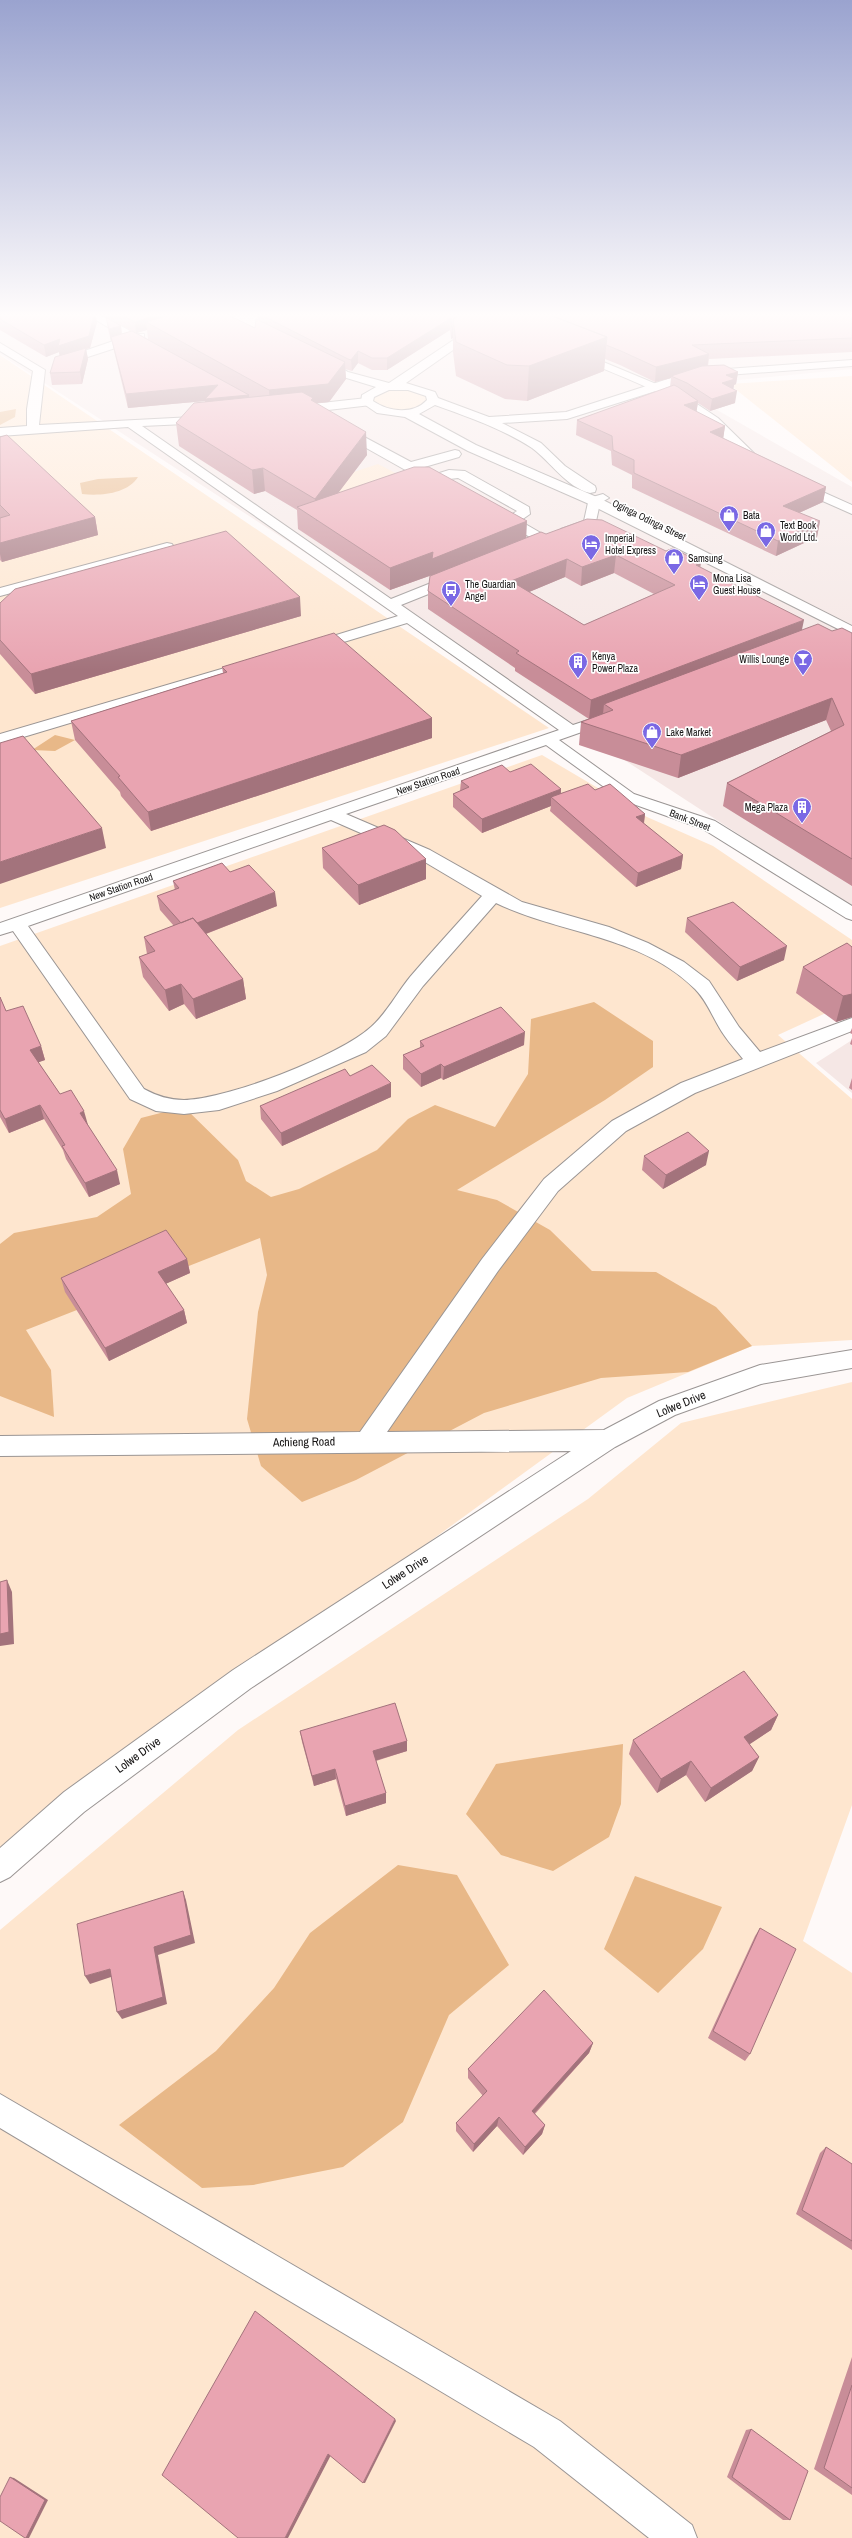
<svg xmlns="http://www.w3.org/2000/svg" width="852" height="2538" viewBox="0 0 852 2538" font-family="'Archivo Narrow',sans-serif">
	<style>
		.built { fill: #f5e7e5 }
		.green { fill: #fee6cf }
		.forest { fill: #e8b888 }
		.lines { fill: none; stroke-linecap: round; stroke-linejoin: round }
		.minor-casing { stroke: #9a9594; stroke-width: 2 }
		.major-casing { stroke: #9a9594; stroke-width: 2 }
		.minor { fill: #fff; fill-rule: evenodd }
		.major { fill: #fff; fill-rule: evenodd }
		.wall { fill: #c88d98; fill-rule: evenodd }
		.shaded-wall { fill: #a3737c }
		.building { fill: #e9a4b1; stroke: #a3737c; fill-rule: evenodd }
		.labels { text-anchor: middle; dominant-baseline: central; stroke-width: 3.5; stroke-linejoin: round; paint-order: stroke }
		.far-poi-label { font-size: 10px; fill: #151313; stroke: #fff; text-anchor: start }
		.far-street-label { font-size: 10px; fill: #151313; stroke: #fff }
		.street-label { font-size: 12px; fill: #151313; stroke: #fff }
	</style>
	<rect width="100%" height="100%" fill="#fef9f8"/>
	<path class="built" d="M0,315H852V369L675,386L852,487V908L0,354Z
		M852,1040V1093L816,1063Z"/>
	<path class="green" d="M0,355L549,728L0,908Z
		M852,376V482L729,384Z
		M401,387L426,395C430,412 396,413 385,410C380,408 374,402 370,399L383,390Z
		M378,464L413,482L325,514L290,493Z
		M542,755L647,817L713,846L852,940V1001L778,1035L852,1099V1340L752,1346L627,1398L0,1854V946Z
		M852,1382V1805L803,1941L852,1973V2538H0V1930L238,1730L588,1499L681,1423Z"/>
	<path class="forest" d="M16,409L15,417L0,425V412Z
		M138,477C127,494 101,496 82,494L80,483L98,479Z
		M55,735L75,740L55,751L32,750Z
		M594,1002L653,1041V1067L605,1100L457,1190L497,1200L550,1230L592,1271L656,1272L716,1307L752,1346L688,1372L601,1378L484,1413L356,1480L302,1502L261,1466L247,1419L258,1312L267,1275L260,1238L26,1330L51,1370L54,1417L0,1396V1244L14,1233L97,1217L131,1194L123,1149L141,1118L184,1107L238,1160L246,1181L271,1197L299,1189L377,1150L408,1119L435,1105L495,1127L528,1074L531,1019Z
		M623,1744L621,1804L609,1837L553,1871L501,1855L466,1814L496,1764Z
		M398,1865L457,1875L509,1965L449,2015L403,2122L343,2167L253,2185L202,2188L119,2125L216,2051L274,1988L310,1933Z
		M635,1876L722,1907L703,1949L658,1993L604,1949Z"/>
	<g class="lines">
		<defs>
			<path id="minor" d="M87,315H100L136,334H144V338L158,347L152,350L134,342L63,365H55V361L125,337Z
				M0,343L45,370L39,425L212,416L214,419L208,423L142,426L391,599L451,575H461L463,578L461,581L401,605L573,725L603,715H613L616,718L613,721L559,740L634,794L715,821L852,906V920L846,918L703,829L622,800L546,745L346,814L430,850L522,902L609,927L648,943L684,962L709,981L739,1027L760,1052L852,1018V1031L695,1093L626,1131L558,1191L498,1271L387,1432L604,1430L659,1401L760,1365L852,1350V1368L761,1384L675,1415L615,1447L251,1688L84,1812L10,1877L0,1882V1848L64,1792L233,1670L571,1451L0,1456V1436L360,1432L482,1259L544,1179L612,1121L681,1083L743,1059C737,1051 730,1044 724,1035C714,1021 708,1002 695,989C641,935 560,934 496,903L423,986L386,1036L366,1052L277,1091L219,1110L184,1114L156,1111L130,1099L13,931L0,935V923L559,730L407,623L317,650H307L305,647L307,644L398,616L128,427L0,436V428L27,426V409L33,371L0,351ZM331,820L418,858L482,896C458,923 433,950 410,977C397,993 386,1014 371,1027C339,1056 228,1099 184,1100C169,1100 157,1096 144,1089L28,926Z
				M577,351L685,396L718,418L765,464L763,467C746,471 721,432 708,422C667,392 619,376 573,356L571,354Z
				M367,398L373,402L371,405L294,414L288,410L294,406Z
				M340,424L411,462L455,450L459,451L461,454L459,457L421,468L433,475L449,470L465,471L529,507L530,514L520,521L553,540L551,543H541L495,518L493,515L495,512L500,511L511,515L517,511L458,478L442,480V485H432L336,431L334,428Z
				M796,480L852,505V514L791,487L790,484Z
				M603,494L609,498L600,503L595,526L571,535H561L559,532L561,529L584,521L589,498Z
				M167,543L172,544L174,547L172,550L0,596V588Z
				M252,660L257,661L259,664L257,667L0,744V734Z
				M0,2094L560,2421L692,2525L697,2538H649L534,2447L0,2128Z"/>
			<path id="major" d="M203,315H236L219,321L204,317Z
				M491,315H503L406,383L435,392L438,398L489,417L566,412L671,378L700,371L852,360V366L700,377L567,419L502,423L541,443L565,466L595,486L596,489L595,492L590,493C566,487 551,462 532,448C503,429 468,417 435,405L419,414L476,445L599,498L852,626V636L589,504L468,451L405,417L377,413L361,402L362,395L376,387L340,376L313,361L319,358L323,359L348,372L389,383ZM389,390H408L426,396L427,400C413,415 389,412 373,401L374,397Z"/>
		</defs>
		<use href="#minor" class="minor-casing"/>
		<use href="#major" class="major-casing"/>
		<use href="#minor" class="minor"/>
		<use href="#major" class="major"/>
	</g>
	<path class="wall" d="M0,315H95L97,322L90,348L86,349L88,359L82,384L52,385L50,373L60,356L59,352L46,357L0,330Z
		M104,315H228L255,328L258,320L257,315H852V352L709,359L708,366L738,372L736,384L734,385L733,389L735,403L710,411L698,403L696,412L725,426L723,438L826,487L823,502L799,513L820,521L817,537L776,556L632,488V475L612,465L611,451L576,435L577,420L670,387L671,378L655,382L620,365L605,359L604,371L527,401L505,399L456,376L453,352V338L451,339L450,330L387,370H372L358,363L352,371L345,369L346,379L329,402L316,403L367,455L338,493L526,538L546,534L666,551L700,567L802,630L852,633V886L723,806L727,783L831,731L826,720L678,778L579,745L581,722L589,719L515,671V668L428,609V591L432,575L390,590L298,529L297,510L265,491L254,494L179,446L176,423L206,402L205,401L128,408L114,351L112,341H111L108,329L106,317L121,326L122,334L131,331L104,316ZM147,330L148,339L137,333ZM614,573L654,594L584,625L529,592L565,577L581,586Z
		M0,437L95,517L98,535L2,562L0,560Z
		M0,603L301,616L35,694L0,654Z
		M222,667L432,718V738L151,831L121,796L120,792L75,740L71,721L223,673Z
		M510,772L561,789V793L595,790L645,814L644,824L683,855L681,869L636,887L550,811L551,806L482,833L453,807V794L460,791L461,781Z
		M322,848L426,879L359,905L323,868Z
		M230,872L277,906L206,934L243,979L246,999L196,1019L184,1004L169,1011L143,977L139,957L147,954L144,937L174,926L160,910L157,896L175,890L173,881Z
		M687,918L784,960L737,981L685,932Z
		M852,947V1017L836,1022L796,993L803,967Z
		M0,997L6,1011L41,1046L45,1060L38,1062L60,1094L88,1125L120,1184L89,1197L66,1159L63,1150L44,1119L9,1133L0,1117Z
		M852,1028V1034L850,1033Z
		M852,1038V1045L850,1044Z
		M420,1041L524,1045L443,1080L441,1078L421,1087L403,1069V1055L420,1048Z
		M350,1076L391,1097L282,1146L261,1119L260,1106Z
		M852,1078V1090L849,1088Z
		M644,1156L706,1165L663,1189L642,1170Z
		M187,1259L190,1273L165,1284L184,1310L187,1323L109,1361L65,1292L61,1278Z
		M778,1715L771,1730L749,1744L759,1757L752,1771L705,1802L686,1775L657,1793L629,1754L633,1740Z
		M300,1731L407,1741V1751L376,1761L386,1793V1803L346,1816L336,1779L314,1786L302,1742Z
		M760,1928L750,2054L745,2061L708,2038L755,1936Z
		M593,2043L589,2053L535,2114L545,2125L542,2134L523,2155L497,2126L473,2152L456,2131V2123L483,2096L468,2078V2069Z
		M826,2147L852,2164V2250L796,2214L820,2153Z
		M852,2357V2495L814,2469Z
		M751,2429L790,2520H783L727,2477L746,2430Z"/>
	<path class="shaded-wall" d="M94,315H95L97,322L90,348L86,349L88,359L82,384L80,372L60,358L59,352L46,357L44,345Z
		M157,315H194L146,322L147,330L136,333L135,322Z
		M451,318L450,330L387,370V358Z
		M121,326L122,338L111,337L112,341H111L109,329Z
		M453,327V338L451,339L452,328Z
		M607,337L604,371L527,401L529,366Z
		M358,351V363L352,371L351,360Z
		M709,354L707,369L671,376V378L655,382L656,367Z
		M345,362L346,379L329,402L270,407L269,390Z
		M738,372L736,384L734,385L733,391L722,383L726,375Z
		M218,385L249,395L250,410L207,414L205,401L128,408L126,394Z
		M737,391L735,403L710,411L712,399Z
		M698,401L696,416L684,405Z
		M725,426L723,440L710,432Z
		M366,432L367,455L317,521L316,520L315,499Z
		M263,468L265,491L254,494L252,470Z
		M826,487L823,502L781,521L783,506Z
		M95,517L98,535L2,562L0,554V543Z
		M527,521L526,542L432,581V575L390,590V568L433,552Z
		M820,521L817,537L776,556L778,541Z
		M616,555L614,573L581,586L582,567Z
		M567,559L565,577L510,600L511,581Z
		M701,563L698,581L696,565Z
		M300,597L301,616L35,694L31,674Z
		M804,620L800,639L604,704L603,714L589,719L591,700Z
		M832,698L826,720L678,778L681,755Z
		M432,718V738L151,831L148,812Z
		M561,789L560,803L551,797V806L482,833V819Z
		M645,814L643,828L636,817Z
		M102,828L106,848L0,884V862Z
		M683,855L681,869L636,887L638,873Z
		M426,859V879L359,905L358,885Z
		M275,892L277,906L187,941L185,927Z
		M787,946L784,960L737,981L740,967Z
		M243,979L246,999L196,1019L193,999Z
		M181,984L184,1004L169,1011L165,990Z
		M852,994V1017L836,1022L843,996Z
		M525,1032L524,1045L443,1080L444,1067Z
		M41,1046L45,1060L34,1064L30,1050Z
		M441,1064V1078L421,1087V1074Z
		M391,1083V1097L282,1146L281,1133Z
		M40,1105L44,1119L9,1133L5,1119Z
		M84,1111L88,1125L83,1127L80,1113Z
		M709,1151L706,1165L663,1189L666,1175Z
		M117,1170L120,1184L89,1197L85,1183Z
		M187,1259L190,1273L161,1286L158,1272Z
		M184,1310L187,1323L109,1361L105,1348Z
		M7,1580L12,1592L14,1644L0,1646V1634Z
		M778,1715L771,1730L738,1752L744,1737Z
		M407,1741V1751L374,1761L373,1751Z
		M759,1757L752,1771L705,1802L711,1788Z
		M691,1761L686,1775L657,1793L661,1779Z
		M335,1769L336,1779L314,1786L312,1776Z
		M386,1793V1803L346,1816L345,1806Z
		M183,1891L186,1900L195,1943L158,1955L167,2004L122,2019L117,2012L154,1947Z
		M110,1969L114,1976L90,1984L85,1976Z
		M593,2043L589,2053L529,2119L532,2111Z
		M499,2117L497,2126L473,2152L474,2144Z
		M545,2125L542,2134L523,2155L525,2147Z
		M395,2419L396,2421L365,2483H363Z
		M328,2454L331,2455L288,2538H285Z
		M10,2477L14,2478L48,2500L29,2538H26Z"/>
	<path class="building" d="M0,315H94L89,336L58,346L60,339L44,345L0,319Z
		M121,315H157L135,322Z
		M169,315H228L255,328L256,319L345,362L328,384L269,390L146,322Z
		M261,315H459L453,319V327L452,328L451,318L387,358H372L358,351L351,360L348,359Z
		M459,315H550L607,337L529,366L507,365L456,342L453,319Z
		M550,315H852V338L692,345L709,354L656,367L621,351L606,345L607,337Z
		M106,317L121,326L109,329Z
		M132,331L249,395L205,399L218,385L126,394L111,337Z
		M86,348L80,372L50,373L55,357Z
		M724,365L738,372L726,375L735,379L722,383L737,391L712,399L687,383L671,376L702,366Z
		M674,385L678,387L698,401L684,405L725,426L710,432L826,487L783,506L820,521L778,541L634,473V460L613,450L612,436L577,420Z
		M302,392L313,398L311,400L366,432L315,499L263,468L252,470L176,423L194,403Z
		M7,435L95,517L0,543V518L10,515L0,505V437Z
		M414,467H429L527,521L432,559L433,552L390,568L297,507Z
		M587,519L602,520L666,551L673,548L701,563L696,565L804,620L591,700L516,653L519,651L428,591L430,576L541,532L546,534ZM616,555L675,585L584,625L511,581L567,559L582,567Z
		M226,531L300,597L31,674L0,640V603L15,589Z
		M818,624L832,631L842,628L852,633V859L727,783L844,725L832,698L681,755L581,722L613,710L604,704Z
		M334,633L432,718L148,812L118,777L120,776L71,721L227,672L222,667Z
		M23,736L102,828L0,862V743Z
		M531,764L561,789L482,819L453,794L469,787L461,781L502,765L510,772Z
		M588,784L595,790L610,784L645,814L636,817L683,855L638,873L551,797Z
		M384,825L395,830L426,859L358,885L322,848Z
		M222,863L230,872L249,865L275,892L197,923L193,918L181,923L157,896L179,888L173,881Z
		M733,902L787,946L740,967L687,918Z
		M193,918L243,979L193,999L181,984L165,990L139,957L155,951L144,937Z
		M847,943L852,947V994L843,996L803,967Z
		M0,997L6,1011L23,1006L41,1046L30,1050L60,1094L71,1090L84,1111L80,1113L117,1170L85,1183L62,1146L65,1145L40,1105L5,1119L0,1110Z
		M501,1007L525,1032L444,1067L441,1064L421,1074L403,1055L424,1046L420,1041Z
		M372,1065L391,1083L281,1133L260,1106L345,1069L350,1076Z
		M688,1132L709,1151L666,1175L644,1156Z
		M166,1230L187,1259L158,1272L184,1310L105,1348L61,1278Z
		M7,1580L9,1632L0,1634V1582Z
		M744,1671L778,1715L744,1737L759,1757L711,1788L691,1761L661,1779L633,1740Z
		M395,1703L407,1741L373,1751L386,1793L345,1806L335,1769L312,1776L300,1731Z
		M183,1891L191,1935L154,1947L163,1997L117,2012L110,1969L85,1976L77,1924Z
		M760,1928L796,1949L750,2054L713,2031Z
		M544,1990L593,2043L532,2111L545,2125L525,2147L499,2117L474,2144L456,2123L487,2091L468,2069Z
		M826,2147L852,2164V2241L802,2210Z
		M255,2311L395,2419L363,2483L328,2454L285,2538H238L162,2475Z
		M852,2385V2488L824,2468Z
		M751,2429L808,2471L790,2520L732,2477Z
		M10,2477L45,2500L26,2538H25L0,2521V2497Z"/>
	<linearGradient id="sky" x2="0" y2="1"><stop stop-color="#9aa3cf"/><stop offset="0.47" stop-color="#fffcfc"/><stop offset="1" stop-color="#fffcfc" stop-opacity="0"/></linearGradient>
	<rect width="852" height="670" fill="url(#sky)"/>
	<defs>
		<symbol id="shop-pin" viewBox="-11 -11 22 30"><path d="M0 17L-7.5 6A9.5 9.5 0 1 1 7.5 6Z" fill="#7a68e4" stroke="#fff"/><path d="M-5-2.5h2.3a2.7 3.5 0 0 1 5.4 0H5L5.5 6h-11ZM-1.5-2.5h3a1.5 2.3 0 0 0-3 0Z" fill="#fff"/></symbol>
		<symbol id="hotel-pin" viewBox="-11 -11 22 30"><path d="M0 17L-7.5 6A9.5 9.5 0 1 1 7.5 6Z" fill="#7a68e4" stroke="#fff"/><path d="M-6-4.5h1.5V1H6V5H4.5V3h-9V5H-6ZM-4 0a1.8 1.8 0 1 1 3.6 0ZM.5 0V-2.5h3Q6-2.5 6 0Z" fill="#fff"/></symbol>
		<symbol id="bus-pin" viewBox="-11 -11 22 30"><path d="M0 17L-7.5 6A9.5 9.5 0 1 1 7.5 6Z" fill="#7a68e4" stroke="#fff"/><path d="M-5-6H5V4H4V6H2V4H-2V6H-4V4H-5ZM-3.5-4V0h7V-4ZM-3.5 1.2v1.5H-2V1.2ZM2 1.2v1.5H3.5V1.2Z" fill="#fff"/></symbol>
		<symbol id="bar-pin" viewBox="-11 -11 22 30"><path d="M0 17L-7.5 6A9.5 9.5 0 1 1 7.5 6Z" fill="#7a68e4" stroke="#fff"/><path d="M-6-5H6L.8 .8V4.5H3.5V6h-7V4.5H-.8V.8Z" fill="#fff"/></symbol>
		<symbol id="building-pin" viewBox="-11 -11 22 30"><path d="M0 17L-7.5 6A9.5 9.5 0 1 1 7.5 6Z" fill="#7a68e4" stroke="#fff"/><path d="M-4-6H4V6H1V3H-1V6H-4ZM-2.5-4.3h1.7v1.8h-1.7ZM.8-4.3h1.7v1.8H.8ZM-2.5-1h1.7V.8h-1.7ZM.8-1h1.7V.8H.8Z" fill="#fff"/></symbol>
	</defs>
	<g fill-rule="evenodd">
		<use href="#shop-pin" x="718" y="504" width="22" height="30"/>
		<use href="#shop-pin" x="755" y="520" width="22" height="30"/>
		<use href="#hotel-pin" x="580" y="533" width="22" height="30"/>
		<use href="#shop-pin" x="663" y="547" width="22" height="30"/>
		<use href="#hotel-pin" x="688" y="573" width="22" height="30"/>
		<use href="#bus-pin" x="440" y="579" width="22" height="30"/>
		<use href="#bar-pin" x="792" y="648" width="22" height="30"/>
		<use href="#building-pin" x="567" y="651" width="22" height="30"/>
		<use href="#shop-pin" x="641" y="721" width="22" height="30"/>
		<use href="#building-pin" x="791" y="796" width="22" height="30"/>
	</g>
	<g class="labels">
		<g class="far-poi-label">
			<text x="743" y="515">Bata</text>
			<text x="780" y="525">Text Book<tspan x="780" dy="12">World Ltd.</tspan></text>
			<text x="605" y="538">Imperial<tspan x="605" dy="12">Hotel Express</tspan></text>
			<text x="688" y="558">Samsung</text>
			<text x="713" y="578">Mona Lisa<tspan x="713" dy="12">Guest House</tspan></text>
			<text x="465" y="584">The Guardian<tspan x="465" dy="12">Angel</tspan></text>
			<text x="592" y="656">Kenya<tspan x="592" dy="12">Power Plaza</tspan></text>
			<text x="789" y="659" text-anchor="end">Willis Lounge</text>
			<text x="666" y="732">Lake Market</text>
			<text x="788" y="807" text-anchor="end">Mega Plaza</text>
		</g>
		<g class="far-street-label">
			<text transform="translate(649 520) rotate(26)">Oginga Odinga Street</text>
			<text transform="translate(428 781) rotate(-19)">New Station Road</text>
			<text transform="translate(690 820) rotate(21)">Bank Street</text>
			<text transform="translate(121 887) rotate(-19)">New Station Road</text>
		</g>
		<g class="street-label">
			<text transform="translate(681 1404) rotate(-22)">Lolwe Drive</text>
			<text transform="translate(304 1442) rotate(-1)">Achieng Road</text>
			<text transform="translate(405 1572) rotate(-33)">Lolwe Drive</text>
			<text transform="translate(138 1755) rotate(-36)">Lolwe Drive</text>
		</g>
	</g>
</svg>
